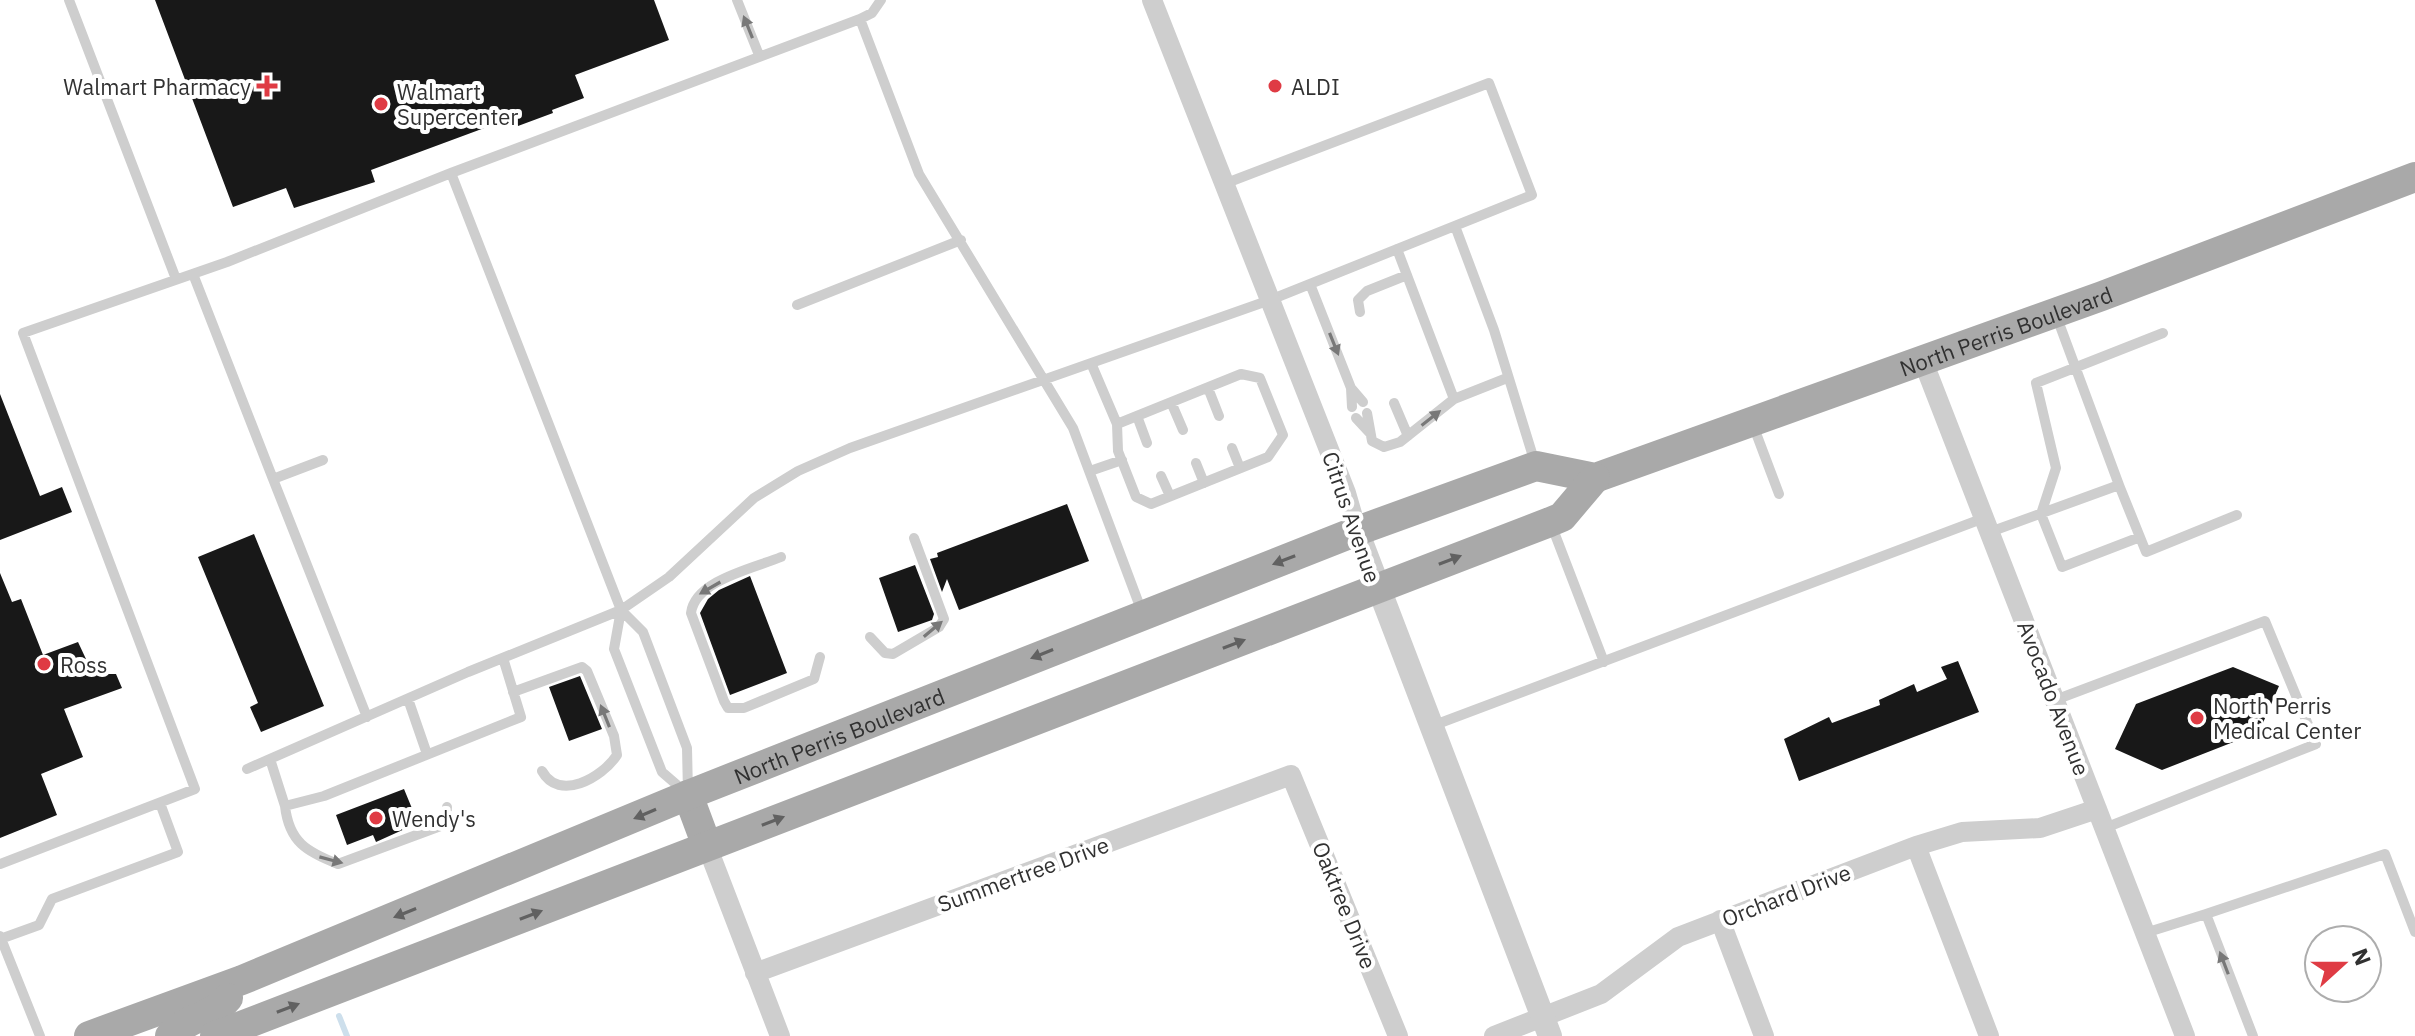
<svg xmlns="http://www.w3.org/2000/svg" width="2415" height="1036" viewBox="0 0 2415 1036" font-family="'IBM Plex Sans',sans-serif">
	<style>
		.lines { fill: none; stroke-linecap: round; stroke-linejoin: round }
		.stream { stroke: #cddfec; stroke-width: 6 }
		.building { fill: #181818 }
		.service { stroke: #cecece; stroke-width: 10 }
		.minor { stroke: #cecece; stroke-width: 20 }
		.tertiary { stroke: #cecece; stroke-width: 24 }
		.primary { stroke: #a9a9a9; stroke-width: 30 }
		.oneway { fill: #787878 }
		.oneway2 { fill: #616161 }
		.poi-dot { fill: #df3b44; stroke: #fff; stroke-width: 3 }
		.labels { text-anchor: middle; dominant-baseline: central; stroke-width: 8; stroke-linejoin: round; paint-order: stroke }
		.poi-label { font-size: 22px; fill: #313131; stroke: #fff; text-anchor: start }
		.street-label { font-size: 22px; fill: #313131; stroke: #fff }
	</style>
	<rect width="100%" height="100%" fill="#fff"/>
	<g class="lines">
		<path class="stream" d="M339,1016L347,1036"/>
	</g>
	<path class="building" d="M155,0H654L669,40L575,75L584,98L552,110L553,113L518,126L514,117L371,170L375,182L294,208L286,188L233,207Z
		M0,394L40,496L62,487L72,512L0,540Z
		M1067,504L1089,561L959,610L947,579L942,592L930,559L938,557L937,553Z
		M254,534L324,706L261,732L250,707L258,703L198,557Z
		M915,565L934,614L932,620L898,632L879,578Z
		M0,573L12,602L21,599L43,655L78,642L93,674H116L122,688L64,709L83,757L41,774L57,815L0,838Z
		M750,576L787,673L730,695L700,613L708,599L719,590Z
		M1958,661L1979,712L1799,781L1784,739L1829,717L1832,723L1880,705L1879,700L1914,684L1917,692L1947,679L1941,667Z
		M2233,667L2279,686L2259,732L2162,770L2115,749L2136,704Z
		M580,676L602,729L569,741L549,687Z
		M404,789L418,823L376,842L373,835L347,845L336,815Z"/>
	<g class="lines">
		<path class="service" d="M69,0L176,279
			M737,0L759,55
			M860,19L919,174L1073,428L1142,612
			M451,173L621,610L643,632L687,748L688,793
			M1455,226L1494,330L1535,463
			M1397,249L1454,399
			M193,274L273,479L323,460
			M1310,284L1351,388L1363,402
			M797,305L961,240
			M1360,312L1358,300L1367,291L1407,275
			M1091,363L1117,424L1118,451L1136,497L1151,504L1268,457L1283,435L1260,378L1241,374L1117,424
			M1208,388L1219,416
			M1351,388L1352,407
			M1171,402L1183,430
			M1394,403L1408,436
			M1367,413L1372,441L1384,447L1400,442L1454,399L1507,378
			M1137,416L1147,443
			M1356,418L1369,432
			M1753,425L1779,494
			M1232,448L1240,468
			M1196,463L1204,483
			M1090,471L1122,460
			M1161,476L1170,496
			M273,479L367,717
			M2119,485L2146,552L2237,515
			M1551,524L1604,662
			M1990,532L2119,485L2056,315
			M2140,537L2062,567L2041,514L2056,468L2036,383L2163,333
			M781,557C755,568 695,580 691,613L724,701L728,708H744L814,679L820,657
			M621,610L614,649L662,772L684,791
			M870,637L885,653L893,654L939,627L944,619L914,538
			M513,692L582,667L587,671L614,736L617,755C602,778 559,802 542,771
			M408,699L427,754
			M2055,700L2265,621L2316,744L2105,828
			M1432,726L1984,518
			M270,759L285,806L324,796L521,717L503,658
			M247,769L468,672L621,610L669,577L754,498L798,471L850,448L1270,300L1532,195L1489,83L1224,184
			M285,806C289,842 307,852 338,864L446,824L447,807
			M0,864L195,789L23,333L227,262L451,173L860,19L872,13L881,0
			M2206,914L2385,854L2415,932
			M2145,933L2206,914L2253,1036
			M0,936L40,1036
			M3,938L39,925L52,899L178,852L160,803"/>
		<path class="minor" d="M1152,0L1346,493L1357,531
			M1923,361L2185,1036
			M707,846L780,1036
			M1916,846L1989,1036
			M1720,920L1764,1036
			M755,973L1291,775L1398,1036
			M1494,1036L1601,994L1678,937L1916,846L1962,832L2040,828L2097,809"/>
		<path class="tertiary" d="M1357,531L1550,1036"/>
		<g class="primary">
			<path d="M688,795L707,846"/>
			<path id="s1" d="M89,1036L242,980L688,795L1357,531L1536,466L1595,478L2102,296L2415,177"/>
			<path d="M170,1036C185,1018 213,1017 228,998"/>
			<path d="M215,1036L1550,522L1562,517L1595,478"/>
		</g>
	</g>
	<defs><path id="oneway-solid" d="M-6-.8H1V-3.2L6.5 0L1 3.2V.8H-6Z" transform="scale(2)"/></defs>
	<g class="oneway">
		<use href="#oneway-solid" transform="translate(748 27) rotate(-112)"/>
		<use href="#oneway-solid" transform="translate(1334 344) rotate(68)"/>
		<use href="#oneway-solid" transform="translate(1431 418) rotate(-38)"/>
		<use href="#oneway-solid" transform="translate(710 588) rotate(150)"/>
		<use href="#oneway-solid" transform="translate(933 629) rotate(-40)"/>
		<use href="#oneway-solid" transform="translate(605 716) rotate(-112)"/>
		<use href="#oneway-solid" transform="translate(331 860) rotate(15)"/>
		<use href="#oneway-solid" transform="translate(2224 963) rotate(-111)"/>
	</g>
	<g class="oneway2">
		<use href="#oneway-solid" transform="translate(1284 560) rotate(159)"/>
		<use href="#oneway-solid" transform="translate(1450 560) rotate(-21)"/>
		<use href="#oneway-solid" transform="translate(1234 644) rotate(-21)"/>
		<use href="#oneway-solid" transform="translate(1042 654) rotate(158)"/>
		<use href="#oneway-solid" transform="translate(645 814) rotate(157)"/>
		<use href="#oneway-solid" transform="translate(773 821) rotate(-21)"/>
		<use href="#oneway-solid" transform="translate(405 913) rotate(158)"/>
		<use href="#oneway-solid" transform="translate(531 915) rotate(-21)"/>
		<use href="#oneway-solid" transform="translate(288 1008) rotate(-21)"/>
	</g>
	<g class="poi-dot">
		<path d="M263 74h8v8h8v8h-8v8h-8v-8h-8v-8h8z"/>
		<circle cx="1275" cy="86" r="8"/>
		<circle cx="381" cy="104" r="8"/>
		<circle cx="44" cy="664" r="8"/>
		<circle cx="2197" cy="718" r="8"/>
		<circle cx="376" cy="818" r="8"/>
	</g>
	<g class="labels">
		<g class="poi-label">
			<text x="251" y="86" text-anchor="end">Walmart Pharmacy</text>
			<text x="1291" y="86">ALDI</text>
			<text x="397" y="91">Walmart<tspan x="397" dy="25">Supercenter</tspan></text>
			<text x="60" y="664">Ross</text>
			<text x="2213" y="705">North Perris<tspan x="2213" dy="25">Medical Center</tspan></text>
			<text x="392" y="818">Wendy's</text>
		</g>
		<g class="street-label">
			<text stroke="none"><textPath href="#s1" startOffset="2052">North Perris Boulevard</textPath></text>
			<text transform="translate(1352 517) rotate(71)">Citrus Avenue</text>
			<text transform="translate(2054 698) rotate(69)">Avocado Avenue</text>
			<text stroke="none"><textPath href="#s1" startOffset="808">North Perris Boulevard</textPath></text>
			<text transform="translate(1023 874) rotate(-20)">Summertree Drive</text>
			<text transform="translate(1786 895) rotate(-21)">Orchard Drive</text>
			<text transform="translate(1345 905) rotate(68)">Oaktree Drive</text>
		</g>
	</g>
	<g transform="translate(2343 964) rotate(69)"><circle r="38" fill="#ffffff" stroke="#adadad" stroke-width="2"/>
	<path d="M0-6L14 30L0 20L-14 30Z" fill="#df3b44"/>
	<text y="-12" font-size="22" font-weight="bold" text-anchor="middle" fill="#313131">N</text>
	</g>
</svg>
